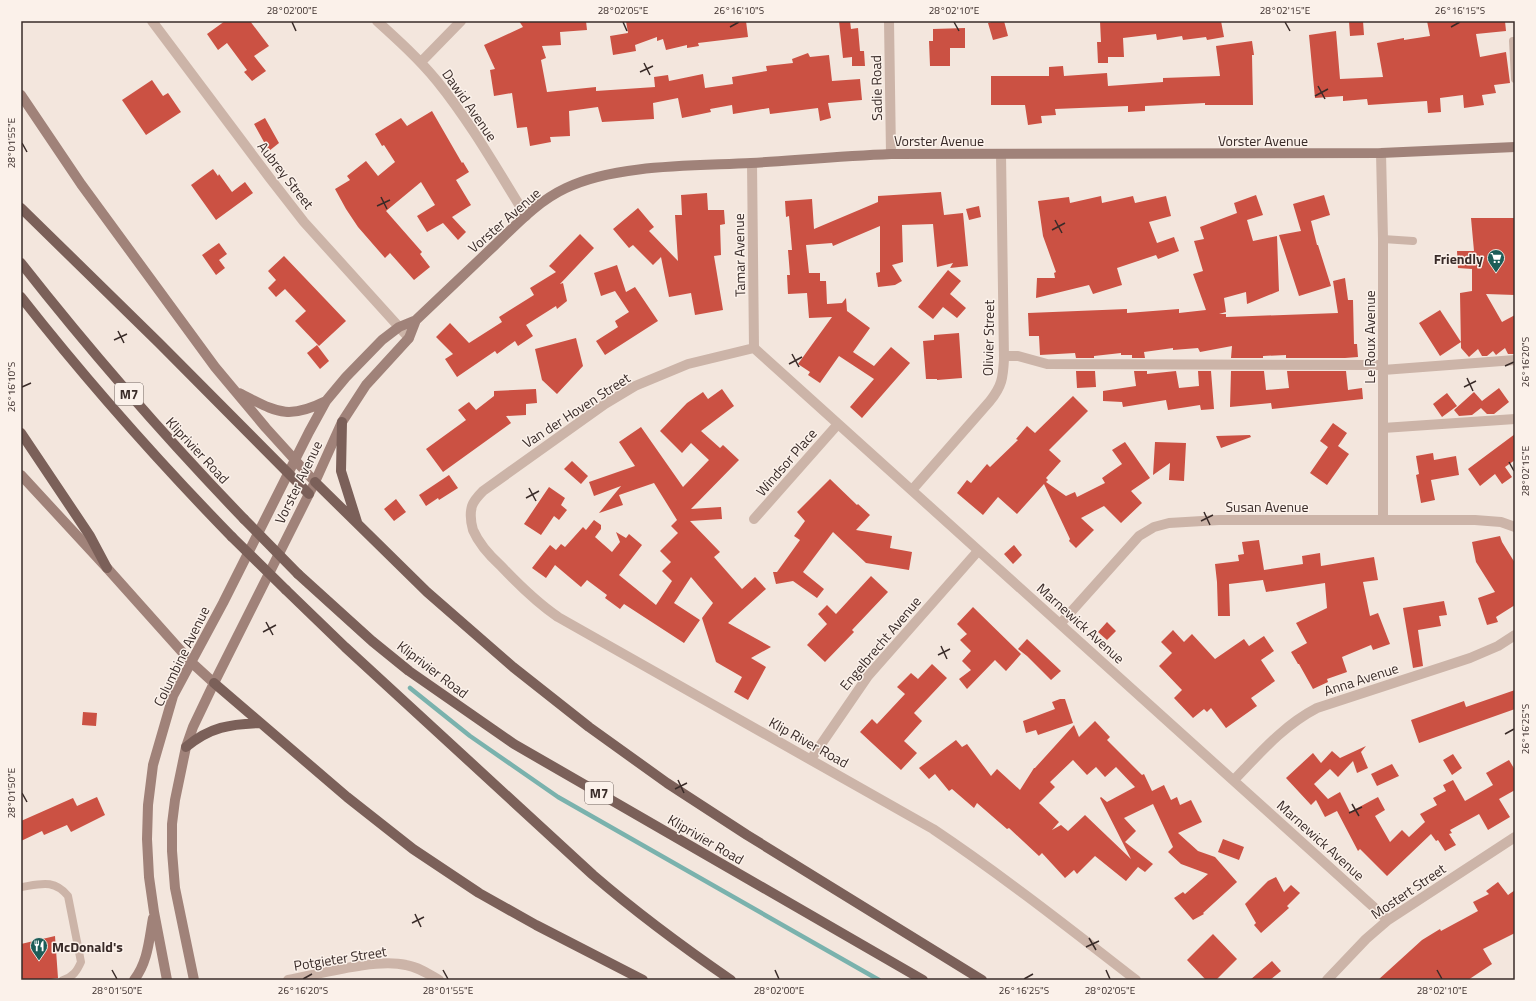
<svg xmlns="http://www.w3.org/2000/svg" width="1536" height="1001" viewBox="0 0 1536 1001" font-family="'Titillium Web',sans-serif">
	<style>
		.lines { fill: none; stroke-linecap: round; stroke-linejoin: round }
		.stream { stroke: #7ab2ad; stroke-width: 4.5 }
		.building { fill: #cb5143; fill-rule: evenodd }
		.lane { stroke: #ccb4a8; stroke-width: 8 }
		.street { stroke: #ccb4a8; stroke-width: 10 }
		.secondary { stroke: #a08279; stroke-width: 10 }
		.primary { stroke: #7b6059; stroke-width: 10 }
		.primary-bridge { stroke: #7b6059; stroke-width: 10 }
		.ticks { fill: none; stroke: #392b28; stroke-width: 1.5 }
		.labels { text-anchor: middle; dominant-baseline: central; stroke-width: 3; stroke-linejoin: round; paint-order: stroke }
		.shield { fill: #fbf1ea; stroke: #736662; stroke-width: 1 }
		.shield-label { font-size: 13px; font-weight: bold; fill: #392b28 }
		.street-label { font-size: 14px; fill: #392b28; stroke: #fbf1ea }
		.poi-label { font-size: 14px; font-weight: bold; fill: #392b28; stroke: #fbf1ea; text-anchor: end }
		.neatline { fill: none; stroke: #392b28; stroke-width: 1.5 }
		.ticks-label { font-size: 10px; text-anchor: middle; fill: #392b28 }
	</style>
	<rect width="100%" height="100%" fill="#f3e6dd"/>
	<g class="lines">
		<path class="stream" d="M410,688L470,736L558,797L879,980"/>
	</g>
	<path class="building" d="M225,21H250L269,46L254,56L266,71L252,81L244,72L247,70L227,43L218,50L207,34Z
		M519,21H586L587,30L560,32L561,45L542,46L546,58L541,60L547,92L596,87V91L655,87L654,77L668,75L669,81L703,74L705,88L733,84L732,77L767,71L766,66L793,63L792,59L808,53L810,57L829,55L832,81L860,79L862,100L828,103L831,118L820,121L818,108L770,114L769,108L733,114L732,105L710,109L711,112L682,118L678,98L653,103L654,119L602,122L598,107L569,111L570,136L550,137L551,142L530,146L527,127L517,128L512,93L494,96L490,70L495,69L484,45L523,27Z
		M626,21H746L748,37L698,43L699,46L687,48V45L666,50L663,39L657,41V37L635,45L636,51L613,55L610,36L628,33Z
		M839,21H850L851,29L858,28L860,51H864L865,66H852V57L843,58Z
		M994,21H1004L1008,36L993,40L988,23Z
		M1100,21H1221L1224,37L1207,40L1206,37L1183,40L1182,36L1157,40L1156,34L1123,38L1124,57H1108V63H1098L1097,42H1101Z
		M1349,21H1363L1364,35L1350,36Z
		M1427,21H1505L1506,31L1476,34L1480,57L1506,52L1510,83L1494,85L1496,93L1482,95L1484,105L1464,108L1463,95L1440,98L1441,112L1428,113L1427,101L1368,105L1367,99L1343,101V96L1315,98L1309,35L1336,31L1340,79L1383,77L1377,43L1404,38V40L1430,36Z
		M965,28V48H950V66H930L929,41H933V29Z
		M1252,41L1254,55H1252L1253,105H1205V103L1145,106V111L1128,112V106L1055,109L1056,115L1041,116L1042,123L1028,125L1025,105H991V76H1049V67L1063,66L1064,76L1107,73L1108,86L1163,82V78L1220,76L1216,46Z
		M152,80L163,96L168,93L181,112L146,135L122,100Z
		M432,111L462,163L463,162L469,172L456,180L471,205L452,217L466,232L458,240L443,223L427,232L417,216L435,205L421,182L386,211L422,252L420,254L430,267L414,280L390,253L385,258L358,227L346,209L335,189L350,180L347,176L366,161L378,176L395,162L384,145L382,146L375,134L401,118L407,126Z
		M265,118L279,143L269,151L254,124Z
		M213,169L218,176L219,174L232,192L245,182L253,193L216,220L191,185Z
		M941,192L944,215L963,213L968,266L950,268L953,263L937,267L933,224L902,225L903,262L892,265L902,281L895,285L878,287L876,273L880,272V226L833,246L832,243L806,245L809,273H820V281H826L827,304L842,303L846,298L847,311L870,328L853,352L874,366L891,347L910,363L862,418L850,407L874,379L839,356L820,383L808,375L810,372L798,364L832,317L809,318L807,293L788,294L787,275H790L788,250H792L789,216L786,217L785,201L812,199L814,229L878,202V196Z
		M707,193L708,210H724L725,224L720,225L721,255L714,256L723,310L695,315L691,293L669,297L661,257L653,265L633,245L629,248L613,229L638,208L654,227L649,231L678,261L675,215H682L681,195Z
		M1256,195L1263,215L1247,220L1253,241L1277,236L1279,291L1247,304L1246,292L1224,298L1226,312L1219,314H1226V317L1338,313L1333,281L1345,278L1348,300H1353L1354,344H1357L1358,357L1345,358H1286V355L1263,356V358H1231L1232,346L1200,352L1198,348L1173,350V348L1144,352L1145,358H1132V355H1121V353L1094,356V358H1076L1075,353L1040,355L1039,336H1029L1028,313L1127,309V313L1179,309V313L1206,310L1193,274L1203,271L1194,241L1204,239L1200,227L1237,213L1234,203Z
		M1324,195L1330,215L1311,221L1317,245H1318L1331,286L1299,296L1279,235L1301,231L1293,204Z
		M1101,196L1102,203L1133,196L1135,203L1166,196L1171,216L1149,222L1157,243L1174,237L1179,251L1158,259L1156,255L1117,268L1122,285L1093,294L1089,285L1036,298L1037,278H1055L1054,273L1056,272L1043,236L1038,201L1069,197L1070,203Z
		M979,206L981,217L969,220L966,209Z
		M1471,218H1515V295L1486,294L1502,322L1515,315V354H1508L1505,348L1496,355L1493,351L1487,356H1482L1478,349L1469,357L1461,348L1460,293L1472,291V269L1458,268L1457,251H1474Z
		M580,234L594,248L560,284L563,283L567,301L557,309L556,306L526,325L533,336L518,346L515,341L497,354L495,351L457,377L445,359L453,354L436,337L450,323L469,343L502,322L499,317L534,295L530,288L556,272L549,266Z
		M219,243L227,254L219,260L225,268L216,275L202,255Z
		M284,256L346,321L319,346L295,321L306,311L285,289L276,297L268,288L276,280L268,271Z
		M617,265L626,292L635,287L658,321L605,355L596,341L618,327L615,321L629,312L615,291L601,296L594,273Z
		M948,270L961,281L950,294L966,308L957,318L943,307L933,319L918,307Z
		M1440,310L1461,342L1440,356L1419,323Z
		M959,333L962,378L937,380V379H926L923,341L934,340V335Z
		M576,338L583,366L557,394L542,380L535,349Z
		M317,345L329,361L320,369L307,353Z
		M1076,371H1095L1096,387L1077,388Z
		M1134,371H1147V374L1176,371L1179,388L1199,386L1198,371H1211L1214,409L1201,410L1200,405L1168,410L1166,400L1123,407L1122,402L1103,401V391L1136,386Z
		M1231,371H1264L1266,390L1289,388L1287,371H1346L1348,390L1362,388L1363,399L1272,409L1271,403L1230,407Z
		M1499,388L1509,402L1494,414H1487L1481,408L1472,415L1459,416L1454,410L1474,392L1482,401Z
		M536,389L537,403L526,404V415L506,416L511,423L443,472L426,449L466,420L458,410L469,402L476,410L494,396V391Z
		M722,389L734,406L701,431L720,448L723,445L739,460L691,509L721,507L722,519L690,521L720,552L714,557L742,589L755,577L766,589L728,623L771,647L751,658L766,667L748,700L734,692L742,677L716,662L702,618L713,603L691,577L674,603L700,620L684,643L624,604L620,609L605,598L607,595L587,580L581,587L555,565L546,578L532,568L550,545L556,550L561,544L565,547L583,527L586,530L594,520L601,525V529L595,537L612,552L620,542L616,532L626,538L629,534L642,545L619,575L656,605L672,581L662,571L671,562L660,551L678,533L671,526L677,520L654,483L619,495L623,505L599,513L621,486L594,496L589,482L635,466L619,442L641,427L683,487L709,460L691,443L682,453L660,431L687,403L703,392L708,399Z
		M1447,393L1457,406L1442,417L1433,404Z
		M1073,396L1088,411L1049,450L1061,461L1046,478L1048,480L1046,482L1066,496L1075,492L1077,497L1105,483L1102,478L1122,464L1112,450L1125,442L1150,478L1131,491L1142,503L1121,523L1104,506L1081,518L1094,530L1076,548L1069,541L1070,539L1044,484L1017,514L998,497L983,515L957,493L967,480L971,483L987,464L990,467L1018,440L1016,439L1027,426L1035,433Z
		M1333,423L1347,433L1338,446L1349,454L1327,485L1310,473L1328,447L1320,441Z
		M1515,434V460L1505,467L1512,477L1502,484L1495,474L1480,486L1468,469Z
		M1250,435L1251,437L1221,448L1216,436Z
		M1155,442L1186,443L1184,481L1169,480L1170,463L1153,475Z
		M1433,453L1434,460L1456,456L1459,475L1431,480L1435,500L1421,503L1416,475L1419,474L1416,456Z
		M572,461L588,476L581,484L564,469Z
		M449,475L458,488L439,500L438,498L426,506L419,495Z
		M830,479L857,505L858,504L870,515L856,530L892,536L890,548L912,552L909,570L866,563L833,532L803,572L824,589L817,598L793,581L776,584L773,572H777L800,540L794,536L805,521L797,512Z
		M549,487L565,498L561,505L567,510L559,520L554,516L541,535L524,524Z
		M396,499L406,512L394,521L384,509Z
		M1500,536L1502,542L1515,563V605L1496,617L1498,622L1487,625L1478,598L1495,592L1476,562L1472,542Z
		M1259,540L1264,570L1303,564L1302,556L1320,553L1321,566L1374,557L1378,580L1363,582L1370,616L1378,613L1390,644L1373,650L1371,645L1342,657L1347,672L1327,679L1328,682L1313,689L1299,664H1298L1291,652L1307,643L1296,623L1327,608L1325,583L1266,592L1263,580L1229,584L1230,616H1218L1217,582L1215,564L1239,561L1238,555L1244,554L1242,542Z
		M1014,545L1022,555L1013,564L1004,554Z
		M871,576L888,592L852,630L854,632L825,662L807,645L827,624L818,614L827,605L836,614Z
		M1444,601L1447,615L1439,616L1441,626L1418,630L1423,666L1413,668L1403,608Z
		M973,607L1021,654L1006,671L995,660L967,689L959,679L971,670L962,661L971,651L960,640L967,634L957,624Z
		M1107,622L1116,631L1107,640L1098,632Z
		M1173,630L1184,642L1192,634L1215,659L1244,639L1249,646L1264,636L1274,651L1261,660L1275,681L1251,698L1257,706L1226,728L1211,708L1207,712L1204,709L1193,718L1174,698L1182,690L1159,666L1172,653L1161,642Z
		M1027,639L1061,671L1051,680L1027,656L1018,649Z
		M932,664L947,678L914,713L922,721L904,741L917,753L901,770L860,732L872,719L877,724L905,694L897,687L911,673L918,679Z
		M1515,690V709L1419,743L1411,720L1464,701L1466,707Z
		M1060,699H1065L1073,723L1038,735L1036,730L1026,733L1023,721L1055,709L1052,702Z
		M83,712L97,713L96,726L82,725Z
		M1095,721L1110,737L1107,740L1142,775L1144,774L1152,791L1164,785L1171,800L1177,797L1180,805L1191,800L1202,822L1178,833L1198,851L1215,857L1237,882L1203,913L1204,914L1193,920L1174,898L1183,892L1185,894L1208,874L1181,864L1168,852L1173,847L1153,804L1124,818L1136,831L1125,842L1153,864L1145,872L1138,867L1126,881L1095,856L1077,874L1074,870L1065,878L1042,853L1039,856L1009,828L1007,829L977,803L974,808L952,789L949,791L935,774L929,779L919,768L956,740L962,747L967,744L991,776L997,769L1020,790L1034,768H1035L1074,725L1079,737ZM1073,760L1087,775L1096,767L1105,777L1116,767L1135,787L1107,802L1101,797L1100,798L1131,859L1085,815L1068,831L1061,825L1052,830L1059,822L1039,803L1055,787L1050,782Z
		M1366,746L1361,752L1368,768L1357,773L1353,761L1338,777L1330,769L1314,784L1328,799L1340,792L1350,812L1378,797L1385,810L1375,816L1390,842L1402,830L1409,837L1425,822L1420,814L1437,805L1433,798L1446,791L1443,785L1453,780L1465,801L1493,785L1486,773L1509,760L1515,770V790L1499,799L1510,817L1488,830L1479,814L1450,830L1452,833L1449,834L1456,845L1445,851L1438,840L1436,841L1431,834L1387,876L1360,849L1358,851L1337,811L1325,817L1316,800L1311,805L1286,778L1313,753L1321,763L1332,751L1340,758Z
		M1453,754L1462,768L1452,775L1443,760Z
		M1392,764L1399,776L1377,786L1371,774Z
		M97,797L105,815L71,832L67,825L44,835L42,831L21,841V821L73,798L77,806Z
		M1223,839L1244,847L1239,860L1218,852Z
		M1276,877L1284,892L1291,885L1300,893L1287,906L1289,908L1261,933L1254,925L1256,923L1245,904L1268,881Z
		M1498,882L1508,895L1515,890V933L1483,949L1492,964L1468,980H1378L1422,940L1440,929L1441,931L1478,911L1473,902L1489,894L1486,891Z
		M1213,934L1237,959L1216,980H1206L1187,960Z
		M55,936L58,978L44,980H21V944Z
		M1272,961L1281,971L1270,980H1250Z"/>
	<g class="lines">
		<path class="lane" d="M1513,41L1515,79
			M1383,239L1413,241
			M21,887C41,884 54,879 68,896L81,962C77,971 73,977 63,980"/>
		<path class="street" d="M152,21L269,177L304,222L409,338
			M377,21C398,40 419,59 437,81C471,123 498,171 526,216
			M889,21L891,154
			M421,62L461,21
			M1381,153L1383,239V520
			M752,163L754,348
			M754,348L688,364L635,386L605,404L483,491C479,495 474,500 472,506C470,513 471,523 473,530C479,544 490,556 501,566C519,585 536,602 558,617L933,829C1003,876 1069,928 1136,980
			M754,348L1388,920
			M1004,356H1018L1047,364L1383,365
			M1383,370L1515,360
			M1383,428L1515,419
			M912,490L990,401C1002,386 1003,378 1004,359L1001,154
			M754,519L838,424
			M1061,623L1139,536L1154,527L1169,523L1219,520H1475L1501,522L1515,527
			M811,759L868,676L978,551
			M1234,780C1260,753 1284,725 1317,708L1470,658L1498,646L1515,635
			M288,980C321,974 375,958 406,965C418,967 429,974 439,980
			M1327,980L1366,939L1388,920L1515,837"/>
		<path class="secondary" d="M21,95L81,184L215,367L266,428L315,482
			M239,393C276,411 286,421 326,401
			M21,475L107,568L191,662L214,683
			M134,980C148,962 149,940 153,918
			M167,980L154,912L149,877L147,839L148,805L153,765L173,696L223,603L309,432L326,401L346,377L382,340L399,327L416,320C442,295 469,270 495,245C517,224 538,201 566,188C616,164 695,166 751,163C798,160 844,156 891,154L1381,153L1515,147
			M194,980L175,888L172,851V824L175,800L186,747L193,727L214,683L315,482L342,422L366,385L409,338L416,320"/>
		<path class="primary" d="M21,208L159,343L309,494
			M21,263C91,352 165,437 244,519
			M21,297C87,381 158,461 232,537
			M342,422L341,471L357,522
			M21,433L90,536L107,568
			M315,482L427,592L513,667L589,727L667,783L747,835L982,980
			M298,574L372,641L409,671L514,744L923,980
			M286,590L345,647L593,875C637,913 683,947 731,980
			M214,683L347,797L413,849L479,893L536,925L643,980
			M186,747C210,727 230,724 260,723"/>
		<path class="primary-bridge" d="M244,519L298,574
			M232,537L286,590"/>
	</g>
	<path class="ticks" d="M292,22L296,31M623,22L627,31M954,22L959,31M1285,22L1290,31M730,27L739,22M1451,27L1460,22M644,63L650,75M640,72L653,66M1318,86L1325,99M1315,96L1328,89M22,143L27,152M381,197L387,209M377,206L390,200M1055,220L1062,233M1052,230L1065,223M118,331L124,343M114,340L127,334M792,354L799,367M789,364L802,357M1505,366L1514,362M1467,378L1473,391M22,387L31,383M1464,387L1476,381M1509,462L1514,471M529,488L536,501M526,498L539,491M1204,512L1210,525M1201,521L1213,515M266,622L273,635M263,632L276,625M941,646L947,659M938,655L950,649M1505,734L1514,729M678,780L684,793M675,789L687,783M22,793L27,802M1352,804L1359,816M1349,813L1362,807M415,914L421,927M412,923L424,917M1089,938L1096,950M1086,947L1099,941M112,970L117,979M443,970L448,979M775,970L779,979M1106,970L1110,979M1437,970L1442,979M303,979L312,974M1024,979L1033,974"/>
	<defs>
		<symbol id="supermarket-pin" viewBox="-11 -11 22 30"><path d="M0 17L-7.5 6A9.5 9.5 0 1 1 7.5 6Z" fill="#1c5d58" stroke="#fbf1ea"/><path d="M-6-5.5h2.5l.6 2H6L4.5 2H-2.5L-4.4-4H-6ZM-1.5 3.2a1.3 1.3 0 1 0 .1 0ZM3 3.2a1.3 1.3 0 1 0 .1 0Z" fill="#fff"/></symbol>
		<symbol id="restaurant-pin" viewBox="-11 -11 22 30"><path d="M0 17L-7.5 6A9.5 9.5 0 1 1 7.5 6Z" fill="#1c5d58" stroke="#fbf1ea"/><path d="M-5-6h1v4h1v-4h1v4h1v-4h1v5L-1.5 .5V6h-2V.5L-5-1ZM5-6V6H3V1.5H1.5Q1.5-4 5-6Z" fill="#fff"/></symbol>
	</defs>
	<g fill-rule="evenodd">
		<use href="#supermarket-pin" x="1486" y="248" width="20" height="27"/>
		<use href="#restaurant-pin" x="29" y="936" width="20" height="27"/>
	</g>
	<g class="labels">
		<g class="shield">
			<rect x="115" y="383" width="28" height="22" rx="3"/>
			<rect x="585" y="782" width="28" height="22" rx="3"/>
		</g>
		<g class="shield-label">
			<text x="129" y="394">M7</text>
			<text x="599" y="793">M7</text>
		</g>
		<g class="street-label">
			<text transform="translate(876 88) rotate(-91)">Sadie Road</text>
			<text transform="translate(470 105) rotate(55)">Dawid Avenue</text>
			<text x="939" y="140">Vorster Avenue</text>
			<text x="1263" y="140">Vorster Avenue</text>
			<text transform="translate(286 175) rotate(52)">Aubrey Street</text>
			<text transform="translate(504 220) rotate(-41)">Vorster Avenue</text>
			<text transform="translate(739 255) rotate(-91)">Tamar Avenue</text>
			<text transform="translate(1369 337) rotate(-90)">Le Roux Avenue</text>
			<text transform="translate(988 338) rotate(-89)">Olivier Street</text>
			<text transform="translate(576 410) rotate(-33)">Van der Hoven Street</text>
			<text transform="translate(198 450) rotate(47)">Kliprivier Road</text>
			<text transform="translate(786 462) rotate(-49)">Windsor Place</text>
			<text transform="translate(298 482) rotate(-64)">Vorster Avenue</text>
			<text x="1267" y="506">Susan Avenue</text>
			<text transform="translate(1081 623) rotate(42)">Marnewick Avenue</text>
			<text transform="translate(880 643) rotate(-50)">Engelbrecht Avenue</text>
			<text transform="translate(181 656) rotate(-64)">Columbine Avenue</text>
			<text transform="translate(433 669) rotate(37)">Kliprivier Road</text>
			<text transform="translate(1361 679) rotate(-18)">Anna Avenue</text>
			<text transform="translate(809 742) rotate(29)">Klip River Road</text>
			<text transform="translate(706 839) rotate(30)">Kliprivier Road</text>
			<text transform="translate(1321 840) rotate(42)">Marnewick Avenue</text>
			<text transform="translate(1408 891) rotate(-34)">Mostert Street</text>
			<text transform="translate(340 958) rotate(-9)">Potgieter Street</text>
		</g>
		<g class="poi-label">
			<text x="1483" y="258">Friendly</text>
			<text x="52" y="946" text-anchor="start">McDonald's</text>
		</g>
	</g>
	<rect width="1536" height="1001" fill="none" stroke="#fbf1ea" stroke-width="44"/>
	<rect x="22" y="22" width="1492" height="957" class="neatline"/>
	<g class="ticks-label">
		<text x="292" y="14">28°02'00"E</text>
		<text x="623" y="14">28°02'05"E</text>
		<text x="739" y="14">26°16'10"S</text>
		<text x="954" y="14">28°02'10"E</text>
		<text x="1285" y="14">28°02'15"E</text>
		<text x="1460" y="14">26°16'15"S</text>
		<text transform="translate(11 143) rotate(-90)" y="4">28°01'55"E</text>
		<text transform="translate(1525 362) rotate(-90)" y="4">26°16'20"S</text>
		<text transform="translate(11 387) rotate(-90)" y="4">26°16'10"S</text>
		<text transform="translate(1525 471) rotate(-90)" y="4">28°02'15"E</text>
		<text transform="translate(1525 729) rotate(-90)" y="4">26°16'25"S</text>
		<text transform="translate(11 793) rotate(-90)" y="4">28°01'50"E</text>
		<text x="117" y="994">28°01'50"E</text>
		<text x="303" y="994">26°16'20"S</text>
		<text x="448" y="994">28°01'55"E</text>
		<text x="779" y="994">28°02'00"E</text>
		<text x="1024" y="994">26°16'25"S</text>
		<text x="1110" y="994">28°02'05"E</text>
		<text x="1442" y="994">28°02'10"E</text>
	</g>
</svg>
